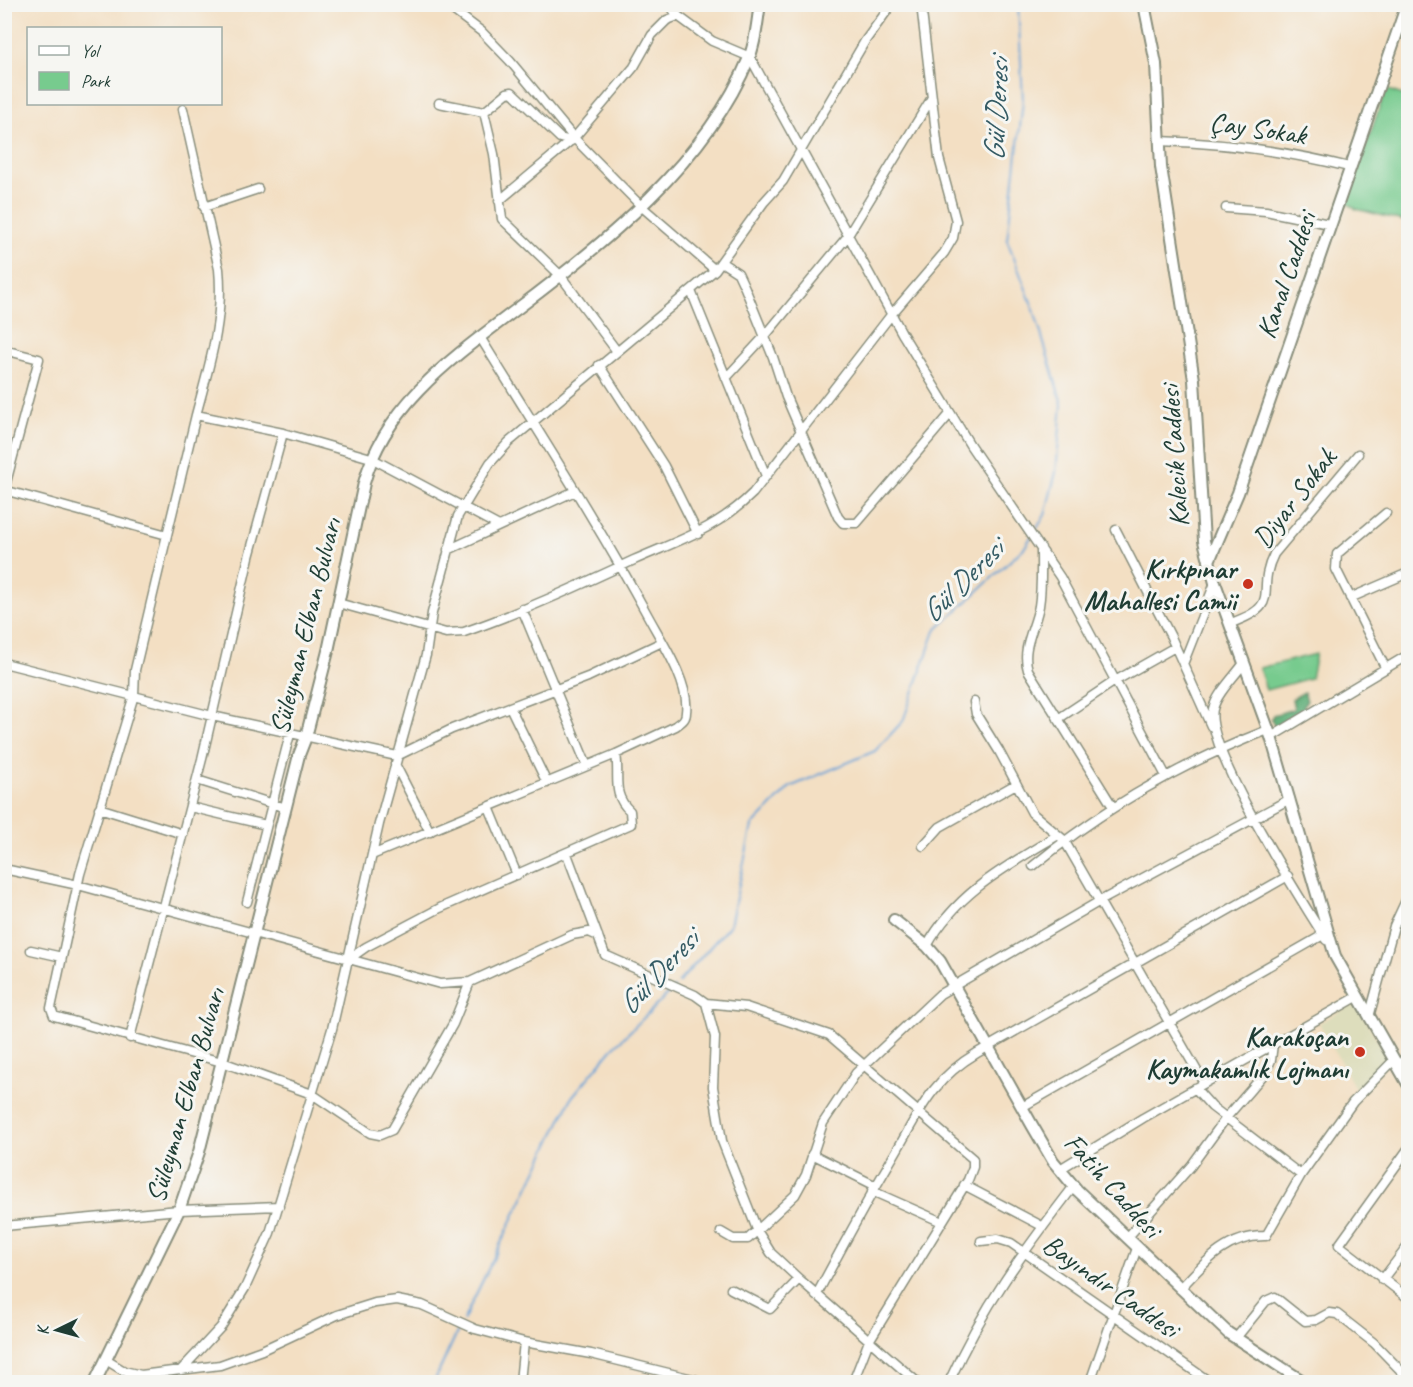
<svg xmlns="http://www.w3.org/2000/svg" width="1413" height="1387" viewBox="0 0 1413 1387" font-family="Caveat,sans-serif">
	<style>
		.built { fill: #ddddbc }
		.green { fill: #77cb8e; stroke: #4b8461; stroke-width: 1.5 }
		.forest { fill: #61af79; stroke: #407656; stroke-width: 1.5 }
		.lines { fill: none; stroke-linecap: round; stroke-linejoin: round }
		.stream { stroke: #64a0d5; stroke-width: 2 }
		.minor-casing { stroke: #898e7c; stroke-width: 11 }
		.tertiary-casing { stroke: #898e7c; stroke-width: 14 }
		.minor { stroke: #fff; stroke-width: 8 }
		.tertiary { stroke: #fff; stroke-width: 10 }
		.poi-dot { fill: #c8321e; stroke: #f6f6f2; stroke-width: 2 }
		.labels { text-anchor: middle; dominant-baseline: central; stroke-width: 6; stroke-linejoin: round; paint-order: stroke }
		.street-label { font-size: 28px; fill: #1f3d34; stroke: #f6f6f2 }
		.poi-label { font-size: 28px; font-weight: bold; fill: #1f3d34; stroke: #f6f6f2; text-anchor: end }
		.water-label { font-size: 30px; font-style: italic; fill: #345b64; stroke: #f6f6f2 }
	</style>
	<rect width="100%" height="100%" fill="#f6f6f2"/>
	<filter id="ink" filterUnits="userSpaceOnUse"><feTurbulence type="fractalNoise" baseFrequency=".0167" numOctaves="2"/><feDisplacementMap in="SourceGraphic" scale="12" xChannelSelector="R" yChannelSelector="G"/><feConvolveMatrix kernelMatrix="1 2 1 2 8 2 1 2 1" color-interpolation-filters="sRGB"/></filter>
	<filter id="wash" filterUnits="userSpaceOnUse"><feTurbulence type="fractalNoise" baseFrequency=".008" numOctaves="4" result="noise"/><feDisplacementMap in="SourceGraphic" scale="24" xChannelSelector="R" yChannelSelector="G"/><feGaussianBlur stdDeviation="1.35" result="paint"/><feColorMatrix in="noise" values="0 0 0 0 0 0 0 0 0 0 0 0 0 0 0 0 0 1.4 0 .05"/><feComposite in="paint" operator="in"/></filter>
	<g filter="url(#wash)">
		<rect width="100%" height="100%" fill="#f3dfc3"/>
		<path class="built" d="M1350,1006L1358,1007L1389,1060L1357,1092L1319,1023Z"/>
		<path class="green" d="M1386,89L1408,97V146L1403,160L1408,162V222L1356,209L1346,202Z
			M1316,654L1311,678L1266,690L1259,668Z"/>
		<path class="forest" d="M1304,692L1307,701L1303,705L1307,711L1276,730L1271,719L1273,715L1294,709L1292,699Z"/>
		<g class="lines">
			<path class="stream" d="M1018,4L1023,101L1007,240L1034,310L1062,404L1056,472L1045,515L1034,533
				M678,983L730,925L752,826L790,787L875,751L903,721L935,631L1025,547L1031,537
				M463,1321L572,1097L612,1049L674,988
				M434,1382L460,1326"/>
		</g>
	</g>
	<g filter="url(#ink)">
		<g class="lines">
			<defs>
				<path id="minor" d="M445,4L482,32L510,61L574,138L641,206L715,270
					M669,4L678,16
					M439,103L484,112
					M183,109L219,269C224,320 209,366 196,415
					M484,112L494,154L502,219L560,275L616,350
					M484,112L507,93L512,92L560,138L571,141
					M1160,141C1225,143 1286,151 1349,167
					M499,201L574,138L634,67L652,35L667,20L678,16L712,41L750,57L903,335L970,445L1060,577L1166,776
					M204,207L258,189
					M1226,208L1266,211L1329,224
					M721,262L738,273L745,288L773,357L786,397L838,517L843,523H857L950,414
					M691,291L766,476
					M4,350L39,359L4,490
					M599,365L664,466L698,534
					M726,378L765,336L847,237L931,99
					M4,490L167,535L196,415L283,433L371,458L499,526
					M1116,530L1171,637L1211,726
					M167,535L135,670L134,695L80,874L51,1008L54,1016L222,1062L312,1094L370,1133L380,1135L392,1130L453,1024L470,982
					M1041,548C1041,568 1042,587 1039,606C1035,628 1021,648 1028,670L1113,807
					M448,550L575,491
					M1350,598L1408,573
					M338,603L446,633L464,632C522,612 578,586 634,560C679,540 717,529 753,493L891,315L944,253L953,238L956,221L939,158L921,4
					M522,609L587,766
					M1231,623C1285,604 1254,593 1274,554L1358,454
					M4,663L212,716L397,756L452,729L588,677L662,642
					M1244,663C1235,676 1217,693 1213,709C1204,750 1301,899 1326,940
					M1183,664L1215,583
					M1385,667L1336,569L1337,554L1386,513
					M974,702L976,714L999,751L1032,813L1064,840L1204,1083
					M510,707L547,783
					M1058,719L1115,681L1175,647
					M1271,737L1408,655
					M395,764L430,832
					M197,780L286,808
					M190,807L266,825
					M489,807L517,875
					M99,808L183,834
					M923,846L940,827L1016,784
					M567,854L605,955L695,995L706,1003L715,1037L713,1087L722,1141L758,1232L771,1253L799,1279L917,1382
					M372,855L616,754L676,726C681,722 686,720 686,712C690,684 661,640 648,616C596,520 537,430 480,337
					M1033,866C1104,808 1182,763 1268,730
					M4,869L78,885L440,984L470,982L572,935L589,932L598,936
					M247,902L290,734
					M927,946C957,892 1007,866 1058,835
					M31,950L62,957
					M349,959L366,947L440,908L631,824L630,811C611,794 620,777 616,754
					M706,1003L746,1007L829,1035L973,1159V1167L968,1180L869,1341L853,1382
					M1369,1017L1394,926L1408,896
					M130,1038L202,759L249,557L283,433
					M1398,1067L1408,1054
					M1195,1088L1212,1107L1301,1175L1353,1102L1394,1060
					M1022,1107L1323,935
					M1408,1149L1339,1245L1408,1298
					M812,1154L876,1186
					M1060,1169L1143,1118L1357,997
					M964,1185L1042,1226
					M872,1191L942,1222
					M4,1226L179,1210L279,1206
					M721,1232L733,1239H748L795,1195L806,1175L823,1123L856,1073L940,994L1100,901L1290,799
					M1127,1238L1191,1166L1226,1118L1266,1072L1271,1060L1273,1044
					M981,1241L998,1239L1011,1243L1210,1382
					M1382,1280L1408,1246
					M731,1289L770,1309L799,1279
					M1180,1289C1204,1263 1227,1235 1266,1236L1301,1175
					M816,1296C840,1251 864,1206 890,1162C918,1116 928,1082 977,1053L1288,876
					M1236,1338L1266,1301L1275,1297L1305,1321L1316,1320L1329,1313L1337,1314L1374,1343L1408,1378
					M106,1360L124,1371L141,1375L220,1365L262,1350L337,1315L375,1303L397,1300L422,1305L475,1329L524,1342L591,1354L705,1382
					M181,1370L221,1327L245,1288L270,1233L332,1029L379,824L426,655L432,613L458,516L490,463L509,442L715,270L764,202L783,181L865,41L892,4
					M520,1382L524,1342
					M949,1382C983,1306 1023,1252 1074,1186
					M1090,1382L1137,1248"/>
				<path id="tertiary" d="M1144,4L1156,64L1161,167L1194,380L1204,541L1215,583L1271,737L1335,956L1408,1084
					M1209,561L1238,493L1407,4
					M894,920L927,946L940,961L1032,1125L1053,1161L1077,1190L1228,1333L1304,1382
					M95,1382L179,1210L199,1152L299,755L306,737L328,651L364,483C385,404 455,356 517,309C604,244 707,161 749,58C756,42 757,22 760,4"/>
			</defs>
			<use href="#minor" class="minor-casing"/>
			<use href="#tertiary" class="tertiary-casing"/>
			<use href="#minor" class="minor"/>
			<use href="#tertiary" class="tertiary"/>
		</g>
	</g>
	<g class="poi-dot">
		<circle cx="1248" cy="584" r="6"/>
		<circle cx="1360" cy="1052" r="6"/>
	</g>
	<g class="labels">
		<g class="street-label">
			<text transform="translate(1258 128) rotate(8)">Çay Sokak</text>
			<text transform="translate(1286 275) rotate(-71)">Kanal Caddesi</text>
			<text transform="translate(1174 456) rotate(-94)">Kalecik Caddesi</text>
			<text transform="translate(1294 498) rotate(-52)">Diyar Sokak</text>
			<text transform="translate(305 626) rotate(-76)">Süleyman Elban Bulvarı</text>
			<text transform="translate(185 1095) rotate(-74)">Süleyman Elban Bulvarı</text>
			<text transform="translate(1113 1185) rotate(48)">Fatih Caddesi</text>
			<text transform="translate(1111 1286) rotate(35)">Bayındır Caddesi</text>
		</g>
		<g class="poi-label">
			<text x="1236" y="568">Kırkpınar<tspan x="1236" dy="32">Mahallesi Camii</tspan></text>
			<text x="1348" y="1036">Karakoçan<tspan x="1348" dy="32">Kaymakamlık Lojmanı</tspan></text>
		</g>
		<g class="water-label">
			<text transform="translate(996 110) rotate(-87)">Gül Deresi</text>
			<text transform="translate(962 581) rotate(-45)">Gül Deresi</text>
			<text transform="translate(658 972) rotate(-47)">Gül Deresi</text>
		</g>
	</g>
	<rect width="1413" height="1387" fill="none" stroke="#f6f6f2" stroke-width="24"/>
	<rect x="27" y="27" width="195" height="78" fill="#f6f6f2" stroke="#a0aca6" stroke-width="1.5"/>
	<rect x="39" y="46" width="30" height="9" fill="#ffffff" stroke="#a0aca6" stroke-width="1.5"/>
	<text x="81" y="57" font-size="18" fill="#1f3d34">Yol</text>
	<rect x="39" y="72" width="30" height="18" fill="#77cb8e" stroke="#a0aca6" stroke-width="1.5"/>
	<text x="81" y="87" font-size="18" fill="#1f3d34">Park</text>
	<g transform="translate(57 1330) rotate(265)" stroke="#f6f6f2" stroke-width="4.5" paint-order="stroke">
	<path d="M0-4.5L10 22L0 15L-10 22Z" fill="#1f3d34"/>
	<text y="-9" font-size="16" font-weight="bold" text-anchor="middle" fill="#1f3d34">K</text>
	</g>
</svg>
